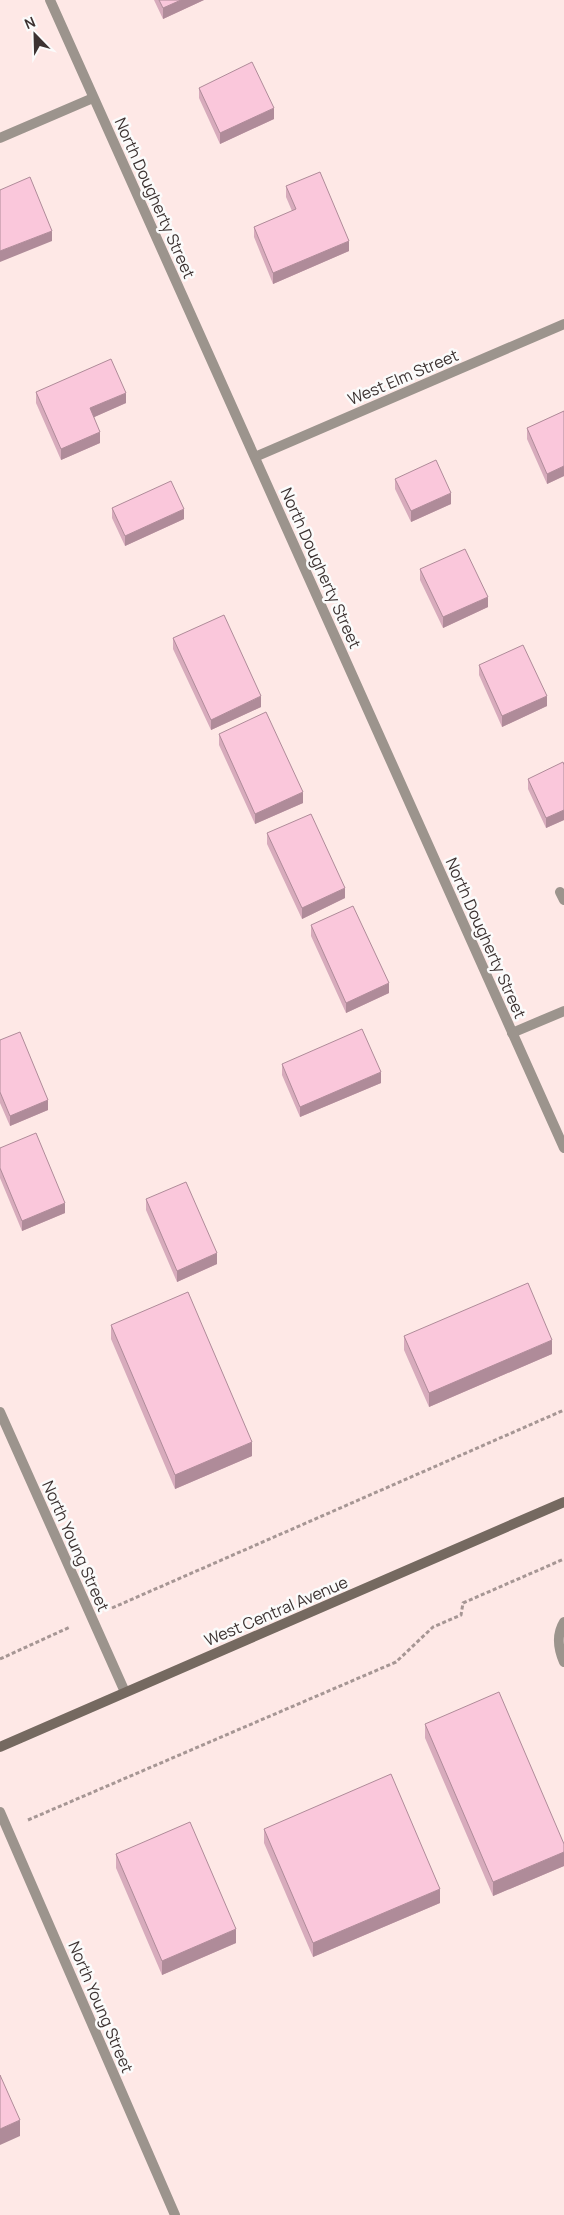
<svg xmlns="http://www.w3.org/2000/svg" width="564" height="2215" viewBox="0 0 564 2215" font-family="Manrope,sans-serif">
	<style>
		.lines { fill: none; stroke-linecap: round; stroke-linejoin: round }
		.path { stroke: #a69694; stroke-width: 3; stroke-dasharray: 4 2.5; stroke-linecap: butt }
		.service { stroke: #9c948d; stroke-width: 10 }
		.minor { stroke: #9c948d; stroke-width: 10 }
		.secondary { stroke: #756960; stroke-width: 10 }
		.wall { fill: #d7abbc }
		.shaded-wall { fill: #af8b99 }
		.building { fill: #fac7db; stroke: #af8b99 }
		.labels { text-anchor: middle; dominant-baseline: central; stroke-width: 5; stroke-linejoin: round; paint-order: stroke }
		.street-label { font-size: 16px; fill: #3c3231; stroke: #fbfbfb }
	</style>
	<rect width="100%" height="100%" fill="#fee8e6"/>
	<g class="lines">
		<path class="path" d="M112,1608L564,1410
			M0,1659L70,1627
			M28,1820L396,1662L433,1627L461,1615L463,1603L564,1559"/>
		<path class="service" d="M560,892L564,900
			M512,1033L564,1011
			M564,1622C556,1635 558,1648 564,1662"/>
		<path class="minor" d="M50,0L564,1148
			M0,138L93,98
			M255,457L564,324
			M0,1412L125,1692
			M0,1812L175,2215"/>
		<path class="secondary" d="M0,1747L564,1502"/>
	</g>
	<path class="wall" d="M154,0H204L163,19Z
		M199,88L274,119L220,144L199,98Z
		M286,186L349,251L273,284L254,237V227L292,211L286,197Z
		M36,392L126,403L94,417L100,443L61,460L36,403Z
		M564,411V476L547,484L527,439V428Z
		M395,479L451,504L411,522L395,489Z
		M112,508L184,519L125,546L112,518Z
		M420,569L488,607L443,628L420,580Z
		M173,638L261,707L211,730L173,649Z
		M479,665L547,706L502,727L479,675Z
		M219,734L303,803L255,824L219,745Z
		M564,765V820L546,828L528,789V779Z
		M267,833L345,898L302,919L267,844Z
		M311,925L389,993L346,1013L311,936Z
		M0,1040L48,1110L10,1126L0,1103Z
		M282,1064L381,1083L300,1117L282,1075Z
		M0,1148L65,1213L22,1231L0,1178Z
		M146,1199L217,1264L177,1282L146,1210Z
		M111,1325L252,1456L175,1489L111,1339Z
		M404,1336L552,1354L429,1407L404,1350Z
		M425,1724L564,1844V1866L493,1896L425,1738Z
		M264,1829L440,1903L313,1957L264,1843Z
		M116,1854L236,1943L162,1975L116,1868Z"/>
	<path class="shaded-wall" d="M181,0H204L163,19V8Z
		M274,108V119L220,144V133Z
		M52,231V241L0,262V251Z
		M349,241V251L273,284V273Z
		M126,393V403L90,419V408Z
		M100,432V443L61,460V449Z
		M564,466V476L547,484V474Z
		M451,493V504L411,522V511Z
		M184,509V519L125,546V536Z
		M488,597V607L443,628V617Z
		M261,696V707L211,730V720Z
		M547,696V706L502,727V716Z
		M303,792V803L255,824V814Z
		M564,810V820L546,828V818Z
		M345,888V898L302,919V908Z
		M389,983V993L346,1013V1003Z
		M381,1072V1083L300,1117V1107Z
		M48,1100V1110L10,1126V1116Z
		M65,1203V1213L22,1231V1221Z
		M217,1253V1264L177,1282V1271Z
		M552,1340V1354L429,1407V1393Z
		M252,1442V1456L175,1489V1475Z
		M564,1852V1866L493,1896V1882Z
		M440,1889V1903L313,1957V1943Z
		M236,1929V1943L162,1975V1961Z
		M20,2120V2136L0,2145V2129Z"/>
	<path class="building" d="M159,0H181L163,8Z
		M252,62L274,108L220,133L199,88Z
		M320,172L349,241L273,273L254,227L296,209L286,186Z
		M30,177L52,231L0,251V190Z
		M111,359L126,393L90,408L100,432L61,449L36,392Z
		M564,411V466L547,474L527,428Z
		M436,460L451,493L411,511L395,479Z
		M171,481L184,509L125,536L112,508Z
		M465,549L488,597L443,617L420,569Z
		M224,615L261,696L211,720L173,638Z
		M523,645L547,696L502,716L479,665Z
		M266,712L303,792L255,814L219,734Z
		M563,762L564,765V810L546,818L528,779Z
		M311,814L345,888L302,908L267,833Z
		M353,906L389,983L346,1003L311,925Z
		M362,1029L381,1072L300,1107L282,1064Z
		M20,1032L48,1100L10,1116L0,1092V1040Z
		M36,1133L65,1203L22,1221L0,1168V1148Z
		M186,1182L217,1253L177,1271L146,1199Z
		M528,1283L552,1340L429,1393L404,1336Z
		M188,1292L252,1442L175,1475L111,1325Z
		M499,1692L564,1844V1852L493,1882L425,1724Z
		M391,1774L440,1889L313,1943L264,1829Z
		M190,1822L236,1929L162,1961L116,1854Z
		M0,2075L20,2120L0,2129Z"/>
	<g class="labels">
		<g class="street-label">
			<text transform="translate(155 198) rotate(66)">North Dougherty Street</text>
			<text transform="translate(403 377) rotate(-23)">West Elm Street</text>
			<text transform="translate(321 568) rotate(66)">North Dougherty Street</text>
			<text transform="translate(486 938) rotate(66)">North Dougherty Street</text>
			<text transform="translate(76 1546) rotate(66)">North Young Street</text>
			<text transform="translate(276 1611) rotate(-23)">West Central Avenue</text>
			<text transform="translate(101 2007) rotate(67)">North Young Street</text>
		</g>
	</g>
	<g transform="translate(35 35) rotate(337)" stroke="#fbfbfb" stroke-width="4" paint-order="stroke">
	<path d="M0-4L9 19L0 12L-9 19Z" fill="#3c3231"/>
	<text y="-8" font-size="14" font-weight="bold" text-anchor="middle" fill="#3c3231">N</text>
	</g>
</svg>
